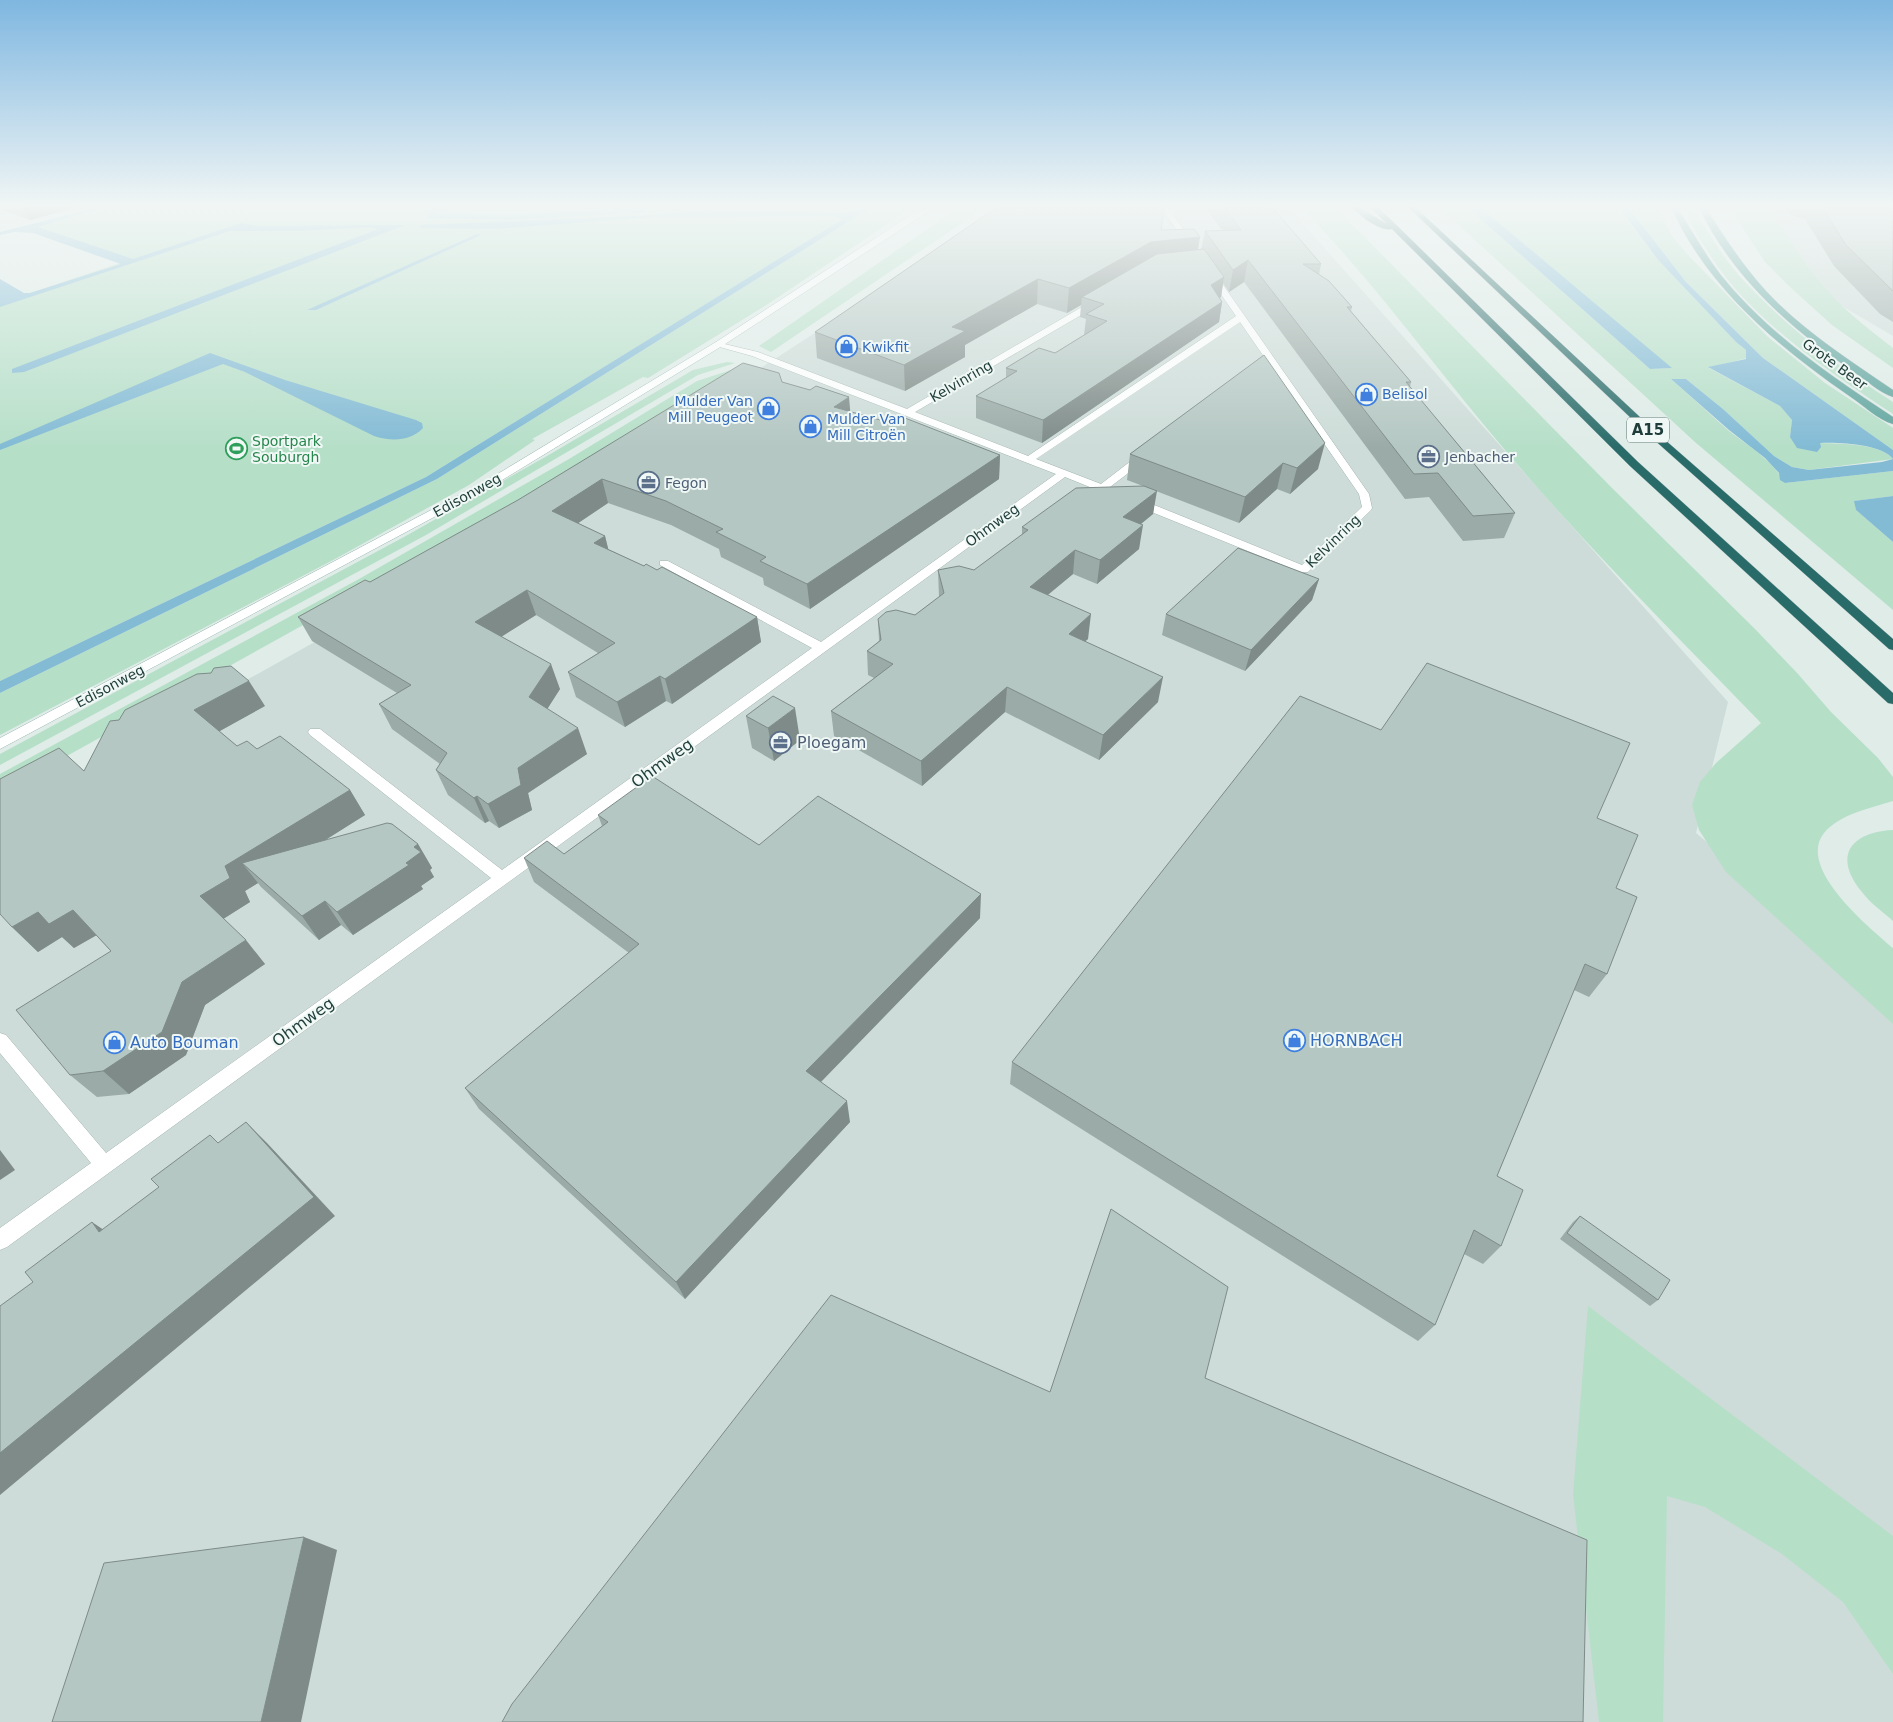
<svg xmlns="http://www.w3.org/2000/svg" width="1893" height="1722" viewBox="0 0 1893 1722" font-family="'DejaVu Sans',sans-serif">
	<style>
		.built { fill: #cddcd8 }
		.green { fill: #b6dfc8 }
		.water { fill: #83bbd5 }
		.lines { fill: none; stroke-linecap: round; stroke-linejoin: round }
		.stream { stroke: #83bbd5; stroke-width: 5 }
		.street-casing { stroke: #a2b4b0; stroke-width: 1 }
		.secondary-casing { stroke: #9db8b3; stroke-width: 1 }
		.primary-casing { stroke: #c0c9c8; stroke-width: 1 }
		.highway-casing { stroke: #c0c9c8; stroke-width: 1 }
		.street { fill: #fff; fill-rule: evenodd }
		.secondary { fill: #fff; fill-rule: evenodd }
		.primary { fill: #60a59f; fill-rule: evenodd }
		.highway { fill: #296b69; fill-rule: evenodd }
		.wall { fill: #9baba7 }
		.shaded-wall { fill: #7e8b88 }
		.building { fill: #b4c7c2; stroke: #7e8b88 }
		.labels { text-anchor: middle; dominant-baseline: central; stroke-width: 4; stroke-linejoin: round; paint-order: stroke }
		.far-shop-label { font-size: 14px; fill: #366cbe; stroke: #f0f8f5; text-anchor: start }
		.far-street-label { font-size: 14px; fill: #1f3d3a; stroke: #f0f8f5 }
		.far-leisure-label { font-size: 14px; fill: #27864d; stroke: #f0f8f5; text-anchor: start }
		.far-service-label { font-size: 14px; fill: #4e5e75; stroke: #f0f8f5; text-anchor: start }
		.shield { fill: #f0f8f5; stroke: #5e7572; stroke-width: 1 }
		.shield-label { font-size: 15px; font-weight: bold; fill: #1f3d3a }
		.service-label { font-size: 16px; fill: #4e5e75; stroke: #f0f8f5; text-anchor: start }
		.street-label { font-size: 16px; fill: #1f3d3a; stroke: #f0f8f5 }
		.shop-label { font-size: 16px; fill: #366cbe; stroke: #f0f8f5; text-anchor: start }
	</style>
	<rect width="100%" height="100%" fill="#dfece8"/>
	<path class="built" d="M1009,207H1288L1728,702L1696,833L1893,999V1722H0V818L388,601L673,425Z
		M1753,207H1893V336L1825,296Z"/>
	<path class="green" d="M106,207H863L426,477L0,681V303L132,259L38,227Z
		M872,207H913L768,304L648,378L643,377L532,439L535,440L469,485L335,559L0,735V693L437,479Z
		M959,207H986L771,352L759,346Z
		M1301,207H1335L1612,488L1756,630L1798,674L1831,712L1878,758L1893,777V801C1871,808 1840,814 1824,833C1796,868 1870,928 1893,948V1024L1726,872L1699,830L1692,805L1700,782L1716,763L1761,723C1674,633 1585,545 1505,450C1436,369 1375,283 1301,207Z
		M1439,207H1467L1650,369L1671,368L1480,207H1612L1619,209L1659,261L1736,342L1746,350L1747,358L1709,368L1780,406L1792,420L1790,437C1800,439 1811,443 1821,443C1842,444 1880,443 1893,459L1809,470L1792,467L1774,456L1723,409L1686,379H1671C1691,396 1709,414 1729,431C1750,447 1772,460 1785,483L1893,471V496L1855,501L1856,510L1893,542V610L1695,442Z
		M1628,207H1656L1674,239L1691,258L1768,337L1825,383L1893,428V450L1763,358L1686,282Z
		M1682,207H1692C1708,232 1724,260 1745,282C1788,328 1840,368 1893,402V414C1838,378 1782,340 1738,292C1715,266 1698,237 1682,207Z
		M1729,207H1768C1786,235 1804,264 1826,289C1846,312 1870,330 1893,348V368L1832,325L1791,288L1765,262Z
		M727,362L735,363L698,375L426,535L0,765V754L404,537L547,456L693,370Z
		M734,369L544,486L370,588L0,793V774L359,579L569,459L697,381Z
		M1893,830V921C1883,912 1870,903 1862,892C1832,856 1851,832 1893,830Z
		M1588,1306L1893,1536V1674L1843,1602L1782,1554L1705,1507L1667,1496L1663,1722H1599L1573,1494Z"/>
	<path class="water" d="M99,207H106L38,227L133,259L241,223L258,226L405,225L24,372L12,373V369L378,229L370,227L295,231H230L0,307V279L24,293H30L121,264L33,233L14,232L0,235V232Z
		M863,207H872L437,479L0,693V681L426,477L843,219L833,216L655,217L493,229L422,228L420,227L421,225L656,215L709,210L842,213L856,211Z
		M1467,207H1480L1672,368L1650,369Z
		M1612,207H1628L1686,282L1763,358L1893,450V471L1785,483L1780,480L1779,473L1765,458L1729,430L1671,379H1686L1723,409L1774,456L1792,467L1809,470L1882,462L1893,459C1882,444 1839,442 1820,443L1821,447L1817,452L1797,448L1790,437L1792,420L1780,406L1708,367L1746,359V350L1736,342L1659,261L1620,209Z
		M477,234L481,235L316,310H307Z
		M210,353L285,380L416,420L422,423L423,428C410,442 390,441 374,436L245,372L223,364L0,450V444Z
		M1893,496V542L1856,510L1854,501Z"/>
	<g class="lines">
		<path class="stream" d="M446,207L432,212L429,216L519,217L644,210"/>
		<defs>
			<path id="street" d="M1161,207H1167L1196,246L1195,248H1189Z
				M1211,272H1214L1369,494L1372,508L1371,510L1308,572H1300L1065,477L7,1247L0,1250V1228L91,1163L0,1053V1033L6,1035L106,1153L491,878L310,735L308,732L310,729H320L502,870L812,648L660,565V561H668L821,642L1056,474L752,356L716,346V342L758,352L907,409L1094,300H1100V304L915,412L1028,456L1236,316L1207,274ZM1240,322L1359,494L1362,507L1302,565L1110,487L1148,458V454H1140L1101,484L1036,459Z"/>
			<path id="secondary" d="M930,207H939L920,217L722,346L494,485L0,749V738L486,481L716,342L914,213Z"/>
			<path id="primary" d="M1671,207H1677C1691,229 1704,253 1720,274C1767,333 1831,376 1893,417V424C1878,420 1862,404 1848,395C1777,346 1707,287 1671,207Z
				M1699,207H1705C1724,236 1742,265 1766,291C1802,330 1849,360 1893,390V397C1880,393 1866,380 1854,372C1792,330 1731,276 1699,207Z"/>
			<path id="highway" d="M1352,207H1359L1387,224L1370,207H1378L1638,462L1893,693V704L1888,703L1630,466L1392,229C1381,232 1358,215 1352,207Z
				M1408,207H1415L1657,433L1893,639V650L1889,649L1651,437Z"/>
		</defs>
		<use href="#street" class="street-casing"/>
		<use href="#secondary" class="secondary-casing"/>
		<use href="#primary" class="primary-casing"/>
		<use href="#highway" class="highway-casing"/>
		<use href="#street" class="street"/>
		<use href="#secondary" class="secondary"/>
		<use href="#primary" class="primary"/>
		<use href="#highway" class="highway"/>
	</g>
	<path class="wall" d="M0,207H79L30,220L0,209Z
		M1205,207H1272L1321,264L1319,275L1352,307L1351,311L1411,382L1410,387L1515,513L1504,538L1463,541L1429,497L1405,499L1244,282L1229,292L1223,283L1221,297L1219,298L1222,302L1219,322L1042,443L976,418V396L1006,378V368L1055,353L1084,335L1086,319L1080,317L1081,305L1067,313L1037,304L965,345V357L905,391L817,358L815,332L1161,230L1197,250H1201L1205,231L1222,230Z
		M1784,207H1889L1893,212V322L1880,314L1834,266L1805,219L1790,215Z
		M1264,355L1318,469L1290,494L1277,489L1239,523L1156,491L1153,514L1141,524L1139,549L1097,584L1073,574L1048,595L1088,639L1085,641L1158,702L1099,760L1005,712L922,786L834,736L831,711L874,678L868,675L867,651L879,641L878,619L915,615L939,597L938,570H974L1022,535V527L1143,486L1127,480L1130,454Z
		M782,382L850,412L1000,455L999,479L810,609L764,585L763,578L721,557L719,549L671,525L608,503L578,523L605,536L608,549L644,566L657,570L757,617L761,642L672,704L666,701L625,727L576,697L568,672L598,653L536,615L501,637L560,689L547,709L587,754L528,793L532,810L499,828L489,821L485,823L448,795L436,770L440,764L392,729L379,704L397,693L312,641L298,617L370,582Z
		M1319,579L1312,600L1245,671L1162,635L1166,614Z
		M265,706L219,731L237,746L257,749L350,790L365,815L325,840L418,844L432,868L430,870L434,877L421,886L423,889L353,935L341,925L319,940L261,887L258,883L245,891L250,902L223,919L265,964L205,1005L186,1055L129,1094L97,1097L70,1075L111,951L96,935L74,948L62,937L38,952L12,927L84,771Z
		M746,716L800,740L774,761L752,748Z
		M598,815L759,845L980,918L821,1082L850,1122L685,1299L479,1109L465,1088L629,953L534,882L524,858L564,854L602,826Z
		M1597,818L1616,888L1607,974L1589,997L1574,990L1497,1176L1501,1246L1483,1264L1464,1254L1435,1325L1418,1341L1010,1084L1012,1062Z
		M1580,1216L1658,1300L1650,1306L1560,1239L1573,1222Z"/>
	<path class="shaded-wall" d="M22,207H79L30,220Z
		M1200,237L1196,261L1082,297L1081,305L1067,313L1069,288L1151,242Z
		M1248,260L1244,282L1229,292L1233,270Z
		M1224,277L1221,297L1207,306L1211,285Z
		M1038,279L1037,304L965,345V357L905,391L904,365L952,327Z
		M1222,302L1219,322L1042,443L1043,420Z
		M849,397L851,420L834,407Z
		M1325,443L1318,469L1290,494L1297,468Z
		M1000,455L999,479L810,609L807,584Z
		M1283,463L1277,489L1239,523L1245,497Z
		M602,479L608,503L559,536L552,511Z
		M1157,491L1153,514L1120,541L1123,517Z
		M1143,525L1139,549L1097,584L1100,560Z
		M605,536L611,560L594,543Z
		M1075,550L1073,574L1028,611L1030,587Z
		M1319,579L1312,600L1245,671L1251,650Z
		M527,590L536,615L485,647L475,622Z
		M1091,614L1088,639L1066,658L1069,634Z
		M757,617L761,642L672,704L665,679Z
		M551,664L560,689L539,722L529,697Z
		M660,676L666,701L625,727L617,702Z
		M1163,677L1158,702L1099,760L1103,735Z
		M249,681L265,706L211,736L194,710Z
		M1007,687L1005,712L922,786L921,761Z
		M795,708L800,740L774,761L768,728Z
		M578,728L587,754L528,793L532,810L499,828L488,804L518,768Z
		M350,790L365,815L262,880L242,863L258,883L245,891L250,902L220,921L200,896L225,866Z
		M477,796L489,821L485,823L474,798Z
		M418,844L432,868L430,870L434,877L421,886L423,889L353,935L337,912L406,863L414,847Z
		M981,894L980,918L811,1092L806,1071Z
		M325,901L341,925L319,940L302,916Z
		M73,910L97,935L74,948L62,937L38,952L12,927L38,912Z
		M246,940L265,964L205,1005L186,1055L129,1094L103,1071L182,982Z
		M847,1101L850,1122L685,1299L676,1282Z
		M246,1122L267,1143L335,1216L0,1495V1453Z
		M0,1150L15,1170L0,1180Z
		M92,1222L120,1241L99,1232Z
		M304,1537L337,1550L301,1722H261Z"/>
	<path class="building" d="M1000,207H1164L1161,230L1194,229L1200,237L1151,242L1069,288L1038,279L952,327L965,331L904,365L815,332L984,216Z
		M1224,207H1272L1321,264H1303L1329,281L1352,307H1347L1411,382H1406L1515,513L1473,516L1438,473L1414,474L1248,260L1233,270L1205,231L1241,230Z
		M1822,207H1889L1893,212V291L1846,245Z
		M1204,249L1224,277L1211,285L1222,302L1043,420L976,396L1017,371L1006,368L1039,348L1055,353L1107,321L1086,314L1104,304L1082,297L1157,254Z
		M1264,355L1325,443L1297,468L1283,463L1245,497L1130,454Z
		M743,363L779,373L782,382L810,390L816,386L849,397L834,407L891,423L900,418H905L1000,455L807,584L760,561L766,557L716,532L723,529L666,501L602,479L552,511L605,536L594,543L644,566L646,564L657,570L662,567L757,617L665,679L660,676L617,702L568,672L615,643L527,590L475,622L551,664L529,697L578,728L518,768L521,785L488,804L477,796L474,798L436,770L447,753L379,704L411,685L298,617L365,580L370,582L518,500Z
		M1144,486L1157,491L1123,517L1143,525L1100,560L1075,550L1030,587L1091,614L1069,634L1163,677L1103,735L1007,687L921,761L831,711L893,664L867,651L881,640L878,619L886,612L896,610L915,615L944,593L938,570L959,566L974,570L1028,530L1022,527L1076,488Z
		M1238,548L1319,579L1251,650L1166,614Z
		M1427,663L1630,743L1597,818L1638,835L1616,888L1637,897L1607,974L1585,964L1497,1176L1523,1190L1501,1246L1474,1230L1435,1325L1012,1062L1300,696L1381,730Z
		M231,666L249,681L194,710L237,746L247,741L257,749L280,736L350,790L225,866L230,878L200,896L246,940L182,982L162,1032L103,1071L70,1075L16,1010L111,951L73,910L49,924L38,912L12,927L0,914V779L59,748L84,771L110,721L119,720L125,710L197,674L211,673L214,668Z
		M773,696L795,708L768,728L746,716Z
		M652,776L759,845L818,796L981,894L806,1071L847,1101L676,1282L465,1088L639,944L524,858L547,841L564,854L608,822L598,815Z
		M387,823L392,824L418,844L414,847L421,852L406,863L409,865L337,912L325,901L302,916L242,863Z
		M246,1122L314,1197L0,1453V1306L33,1282L25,1272L92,1222L99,1232L159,1187L151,1179L210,1135L218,1143Z
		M1111,1209L1228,1287L1205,1378L1587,1540L1583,1722H502L512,1704L831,1295L1050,1392Z
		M1580,1216L1670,1280L1658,1300L1567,1233Z
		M304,1537L261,1722H52L104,1563Z"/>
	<linearGradient id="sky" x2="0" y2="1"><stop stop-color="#7fb7e0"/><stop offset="0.46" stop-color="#f1f6f5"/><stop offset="1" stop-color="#f1f6f5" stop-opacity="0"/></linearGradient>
	<rect width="1893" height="448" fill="url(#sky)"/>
	<defs>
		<symbol id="shop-ring" viewBox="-11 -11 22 22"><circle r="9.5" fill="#f0f8f5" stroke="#3f7fe0" stroke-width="1.5"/><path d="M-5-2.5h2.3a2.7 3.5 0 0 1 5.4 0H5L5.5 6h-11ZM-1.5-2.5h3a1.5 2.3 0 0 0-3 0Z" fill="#3f7fe0"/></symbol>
		<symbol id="stadium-ring" viewBox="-11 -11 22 22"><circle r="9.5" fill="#f0f8f5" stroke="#2e9e5b" stroke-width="1.5"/><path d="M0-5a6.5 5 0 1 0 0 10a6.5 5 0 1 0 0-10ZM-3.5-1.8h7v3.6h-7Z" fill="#2e9e5b"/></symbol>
		<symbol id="office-ring" viewBox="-11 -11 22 22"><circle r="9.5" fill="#f0f8f5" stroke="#5c6f8a" stroke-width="1.5"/><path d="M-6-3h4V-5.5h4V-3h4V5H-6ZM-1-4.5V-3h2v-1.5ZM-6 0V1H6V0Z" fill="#5c6f8a"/></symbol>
	</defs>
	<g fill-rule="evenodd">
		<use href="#shop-ring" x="834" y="334" width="25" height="25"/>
		<use href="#shop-ring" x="1354" y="382" width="25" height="25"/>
		<use href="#shop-ring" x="756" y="396" width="25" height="25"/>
		<use href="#shop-ring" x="798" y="414" width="25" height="25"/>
		<use href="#stadium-ring" x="224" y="436" width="25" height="25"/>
		<use href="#office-ring" x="1416" y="444" width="25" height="25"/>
		<use href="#office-ring" x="636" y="470" width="25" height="25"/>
		<use href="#office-ring" x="768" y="730" width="25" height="25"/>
		<use href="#shop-ring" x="1282" y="1028" width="25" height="25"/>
		<use href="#shop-ring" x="102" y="1030" width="25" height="25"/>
	</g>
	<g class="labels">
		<g class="far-shop-label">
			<text x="862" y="347">Kwikfit</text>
			<text x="1382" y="394">Belisol</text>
			<text x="753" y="401" text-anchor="end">Mulder Van<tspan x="753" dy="16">Mill Peugeot</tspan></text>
			<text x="827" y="419">Mulder Van<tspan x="827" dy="16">Mill Citroën</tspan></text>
		</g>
		<g class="far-street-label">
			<text transform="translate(1835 364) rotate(36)">Grote Beer</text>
			<text transform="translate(961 381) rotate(-30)">Kelvinring</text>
			<text transform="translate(467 495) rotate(-29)">Edisonweg</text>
			<text transform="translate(992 525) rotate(-36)">Ohmweg</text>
			<text transform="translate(1333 541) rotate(-44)">Kelvinring</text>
			<text transform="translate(110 686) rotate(-28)">Edisonweg</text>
		</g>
		<g class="far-leisure-label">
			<text x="252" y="441">Sportpark<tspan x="252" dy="16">Souburgh</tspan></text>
		</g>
		<g class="far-service-label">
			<text x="1445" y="457">Jenbacher</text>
			<text x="665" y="483">Fegon</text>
		</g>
		<rect class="shield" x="1627" y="417.5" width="42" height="25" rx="4"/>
		<g class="shield-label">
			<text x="1648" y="430">A15</text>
		</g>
		<g class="service-label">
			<text x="797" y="742">Ploegam</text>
		</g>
		<g class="street-label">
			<text transform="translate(662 763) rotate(-36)">Ohmweg</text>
			<text transform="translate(303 1022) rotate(-36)">Ohmweg</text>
		</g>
		<g class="shop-label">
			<text x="1310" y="1040">HORNBACH</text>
			<text x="130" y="1042">Auto Bouman</text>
		</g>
	</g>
</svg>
